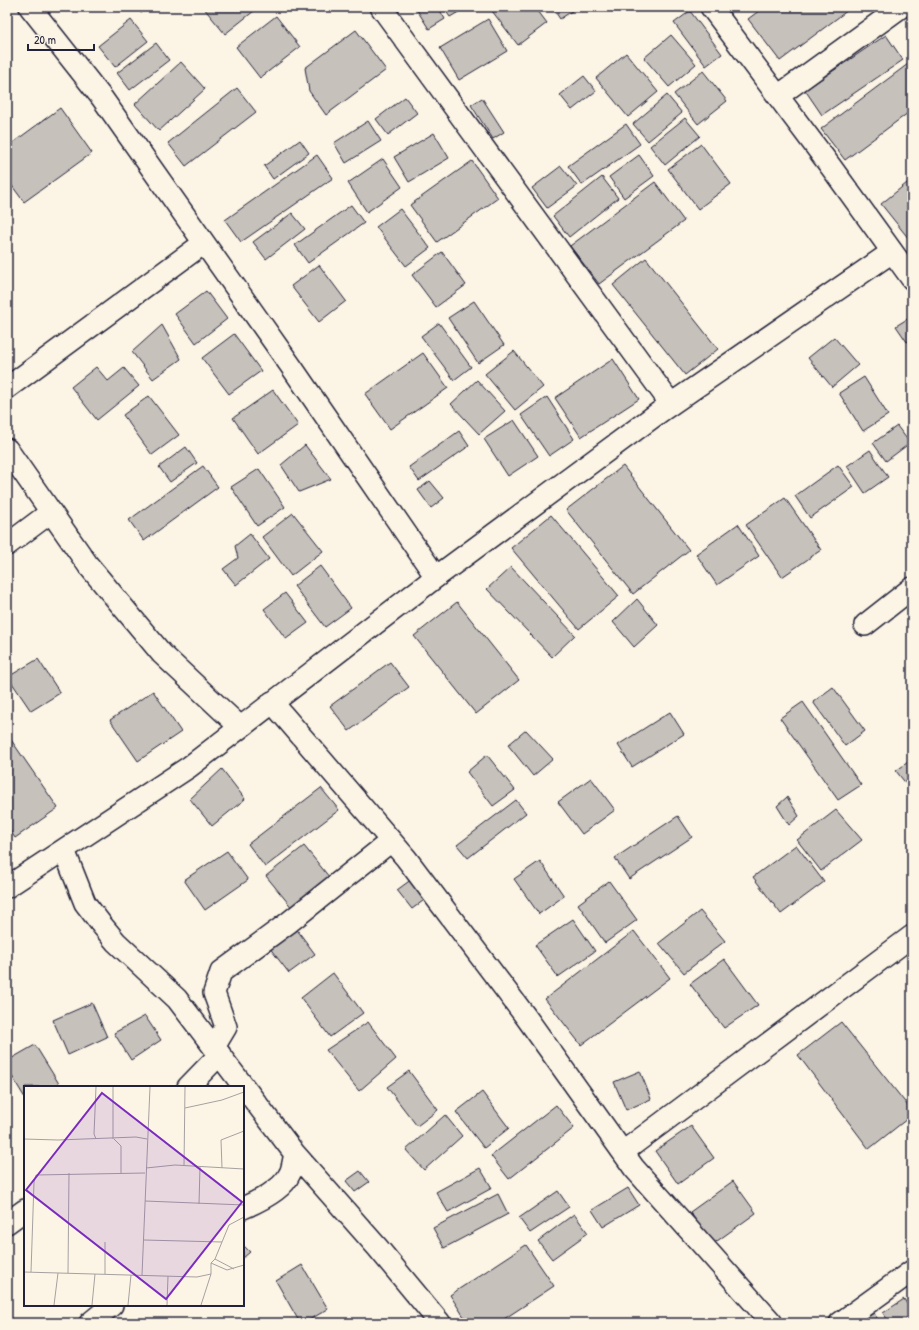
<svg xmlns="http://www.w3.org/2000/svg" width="919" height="1330" viewBox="0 0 919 1330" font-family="'Patrick Hand',sans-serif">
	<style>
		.building { fill: #c6c1bb; stroke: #22223b }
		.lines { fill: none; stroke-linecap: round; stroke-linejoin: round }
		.minor-casing { stroke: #22223b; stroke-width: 24 }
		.minor { stroke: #fcf5e5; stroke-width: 21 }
		.inset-road { fill: none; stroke: #a5a1a1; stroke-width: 1 }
		.view { fill: #7b2cbf; fill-opacity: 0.15; stroke: #7b2cbf; stroke-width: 2 }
		.inset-edge { fill: none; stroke: #22223b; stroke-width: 2 }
	</style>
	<rect width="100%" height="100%" fill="#fcf5e5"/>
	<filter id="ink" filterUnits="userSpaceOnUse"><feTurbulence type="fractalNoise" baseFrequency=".025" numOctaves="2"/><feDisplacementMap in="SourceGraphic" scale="8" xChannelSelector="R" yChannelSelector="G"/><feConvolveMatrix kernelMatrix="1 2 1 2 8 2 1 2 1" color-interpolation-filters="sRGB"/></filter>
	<g filter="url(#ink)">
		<path class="building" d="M136,7H148L141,13Z
			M203,7H259L225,34Z
			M415,7H438L445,19L429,29Z
			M443,7H467L450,17Z
			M489,7H535L547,23L518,45Z
			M552,7H578L560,19Z
			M764,7H852L780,61L748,19Z
			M690,11L722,54L706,66L674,23Z
			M276,16L300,47L260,78L236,47Z
			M488,19L507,51L459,80L440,48Z
			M131,20L148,41L115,67L98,46Z
			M356,30L386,70L326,115L309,91L305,68Z
			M671,35L696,64L669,87L644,58Z
			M886,35L903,60L822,115L805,90Z
			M156,43L169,60L130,90L117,73Z
			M626,53L658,92L628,117L596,78Z
			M912,61V110L845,160L821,129Z
			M181,62L205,89L159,131L135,104Z
			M703,71L727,101L698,124L674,94Z
			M584,76L596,91L572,110L560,95Z
			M237,88L256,112L186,166L168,143Z
			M667,95L682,113L648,141L633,124Z
			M405,97L417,113L388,135L376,119Z
			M482,98L504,132L493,139L471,105Z
			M60,108L92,153L24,202L7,179V147Z
			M685,118L700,136L665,165L650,146Z
			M368,121L381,141L346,163L334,143Z
			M626,124L640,144L582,185L568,166Z
			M434,133L449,158L409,182L394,157Z
			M300,140L309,153L273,179L264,166Z
			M701,144L731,184L698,209L668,169Z
			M317,155L333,178L241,242L225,220Z
			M639,155L654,176L624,198L609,177Z
			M383,159L402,187L367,212L348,183Z
			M472,161L498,198L437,242L410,205Z
			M561,166L577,186L547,208L532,188Z
			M602,177L618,198L569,237L553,216Z
			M912,179V236L909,239L881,204Z
			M655,182L684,221L599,284L570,246Z
			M351,205L364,223L308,263L295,245Z
			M400,209L430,248L406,266L376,227Z
			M292,213L305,229L266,259L253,242Z
			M442,252L466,285L436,307L412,275Z
			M646,258L718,349L685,375L613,285Z
			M319,265L346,301L319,322L291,286Z
			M206,291L227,319L196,343L175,314Z
			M474,301L504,345L478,363L448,318Z
			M912,316V339L907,342L896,326Z
			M439,323L471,367L454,380L421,336Z
			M162,325L181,359L153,379L132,352Z
			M234,334L261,371L229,394L202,358Z
			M834,337L858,365L832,387L808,358Z
			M514,351L543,387L515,410L485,374Z
			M423,353L448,388L390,429L365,394Z
			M613,359L639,399L581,437L555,398Z
			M96,367L108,381L124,368L139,386L97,420L71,387Z
			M864,377L888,415L863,431L839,393Z
			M477,380L505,411L479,434L451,404Z
			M273,390L298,425L258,454L233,418Z
			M149,396L179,435L152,455L123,415Z
			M547,397L574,439L549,456L521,415Z
			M514,420L538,456L508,476L484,439Z
			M897,426L910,443L886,461L873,443Z
			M459,431L469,446L419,481L409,467Z
			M305,445L331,479L299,492L281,465Z
			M186,447L197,463L170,482L159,467Z
			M870,450L888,477L865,493L847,466Z
			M838,465L854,487L810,518L795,496Z
			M203,466L218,487L144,541L129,520Z
			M623,466L689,550L633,594L566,510Z
			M259,469L285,507L257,526L231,487Z
			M430,481L444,498L431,508L418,490Z
			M785,498L821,550L782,577L746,525Z
			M293,513L323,551L291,576L262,537Z
			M551,515L619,596L579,629L511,548Z
			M738,524L759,556L717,585L696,554Z
			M250,534L269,559L236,585L223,569L238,558L235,546Z
			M320,566L351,608L325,627L294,586Z
			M511,567L575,635L552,657L487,589Z
			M285,593L308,623L286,639L264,609Z
			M637,599L658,625L634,647L613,622Z
			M457,602L519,680L476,714L414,636Z
			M38,659L60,693L31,711L8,677Z
			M390,662L409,687L349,731L330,706Z
			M833,687L865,731L845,746L813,702Z
			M153,691L181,732L138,761L110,720Z
			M803,702L861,785L838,800L780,718Z
			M670,712L684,734L632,767L618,745Z
			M526,730L553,759L533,776L508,745Z
			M7,734L58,808L15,838L7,826Z
			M487,755L515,790L493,806L467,772Z
			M912,759V790H911L896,771Z
			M222,769L245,799L212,826L190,799Z
			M591,778L615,810L582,834L558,802Z
			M321,788L339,810L265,867L248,844Z
			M787,797L799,816L789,825L777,806Z
			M516,800L526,813L468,858L457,845Z
			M836,810L862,840L821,871L797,840Z
			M678,816L692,837L629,879L615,858Z
			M796,845L824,882L781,914L753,877Z
			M304,846L330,878L293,909L266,876Z
			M227,851L248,880L205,910L184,880Z
			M540,861L564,896L539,914L514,879Z
			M412,879L427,898L412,909L397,890Z
			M609,881L637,920L605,943L578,904Z
			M700,911L725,941L684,973L659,943Z
			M573,919L595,951L558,977L535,945Z
			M295,927L315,954L289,973L269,947Z
			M634,931L670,978L581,1045L545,999Z
			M724,959L758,1005L724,1028L690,984Z
			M333,973L363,1013L330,1037L301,998Z
			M92,1003L107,1037L68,1055L53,1020Z
			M145,1016L161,1040L131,1060L114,1033Z
			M368,1022L396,1059L359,1091L326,1050Z
			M841,1022L912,1111V1115L869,1149L798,1055Z
			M35,1045L61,1087H25V1098L7,1068V1061Z
			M409,1071L438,1110L417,1126L387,1087Z
			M640,1071L651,1099L626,1110L614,1082Z
			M482,1092L509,1128L484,1148L456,1112Z
			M556,1105L574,1128L509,1179L491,1156Z
			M445,1115L462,1136L424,1170L406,1150Z
			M691,1126L714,1158L678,1184L655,1151Z
			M480,1168L492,1188L448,1212L436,1192Z
			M360,1171L369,1182L355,1192L346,1181Z
			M733,1181L756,1213L713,1244L690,1212Z
			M628,1188L639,1205L603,1227L592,1210Z
			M558,1191L569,1207L530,1233L519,1218Z
			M498,1194L508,1214L444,1248L433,1228Z
			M574,1214L588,1233L552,1259L538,1241Z
			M243,1245L250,1252L243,1258Z
			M526,1245L554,1286L498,1323H468L450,1295Z
			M302,1265L328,1309L304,1323H300L276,1281Z
			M904,1299L912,1312V1323H890L883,1313Z
			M874,1313L880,1323H858Z"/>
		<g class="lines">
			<defs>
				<path id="minor" d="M30,7L102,98L293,369L436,577
					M381,7L671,404
					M711,7L831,167L912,279
					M778,96L901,7
					M7,388L204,243
					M7,449L88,565L162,654L240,727
					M7,545L51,512
					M865,625L912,588
					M272,702L406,858L526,1017L634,1168L772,1323
					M64,850L85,903L101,924L116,942L177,999L295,1154L378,1248L440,1323
					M7,887L189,767L436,577L661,411L892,252
					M214,1047L226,1027L214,993L221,972L288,923L391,841
					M188,1087L220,1054
					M623,1152L912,936
					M243,1208C257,1202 283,1189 289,1175C293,1169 293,1160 295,1154
					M7,1223L25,1210
					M90,1323L112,1305
					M840,1323L912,1271"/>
			</defs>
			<use href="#minor" class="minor-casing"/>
			<use href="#minor" class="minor"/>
		</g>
	</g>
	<g transform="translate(24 1086)">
		<rect width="220" height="220" fill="#fcf5e5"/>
		<path class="inset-road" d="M161,22L198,14L220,6M0,53L34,54L112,51L123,53M72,53L70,48L72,1M89,53V1M90,53L97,60V88M160,80L161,1M122,82L151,79L220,83M198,82L197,54L220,45M121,115L220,119M175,118L176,81M120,154L198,156M81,156V188M191,173L210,183M187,177L203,184L220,179M0,186L173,191L187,188M7,186L10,96L12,89L121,87M44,187L45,87M118,189L126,1M30,219L34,187M68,219L71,188M104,219L107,189M143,219L144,190M177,219L187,188V177L191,173L205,139L220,131"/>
		<path class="view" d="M78,7L218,116L142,213L2,104Z"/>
		<rect width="220" height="220" class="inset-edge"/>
	</g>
	<rect width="919" height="1330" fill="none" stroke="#fcf5e5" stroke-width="24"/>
	<rect x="12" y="12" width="895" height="1306" fill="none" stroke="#22223b" stroke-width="1.5" filter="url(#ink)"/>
	<path d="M28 44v6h66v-6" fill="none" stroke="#22223b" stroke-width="2"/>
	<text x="34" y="44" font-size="12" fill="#22223b" stroke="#fcf5e5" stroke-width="3" paint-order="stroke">20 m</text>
</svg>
